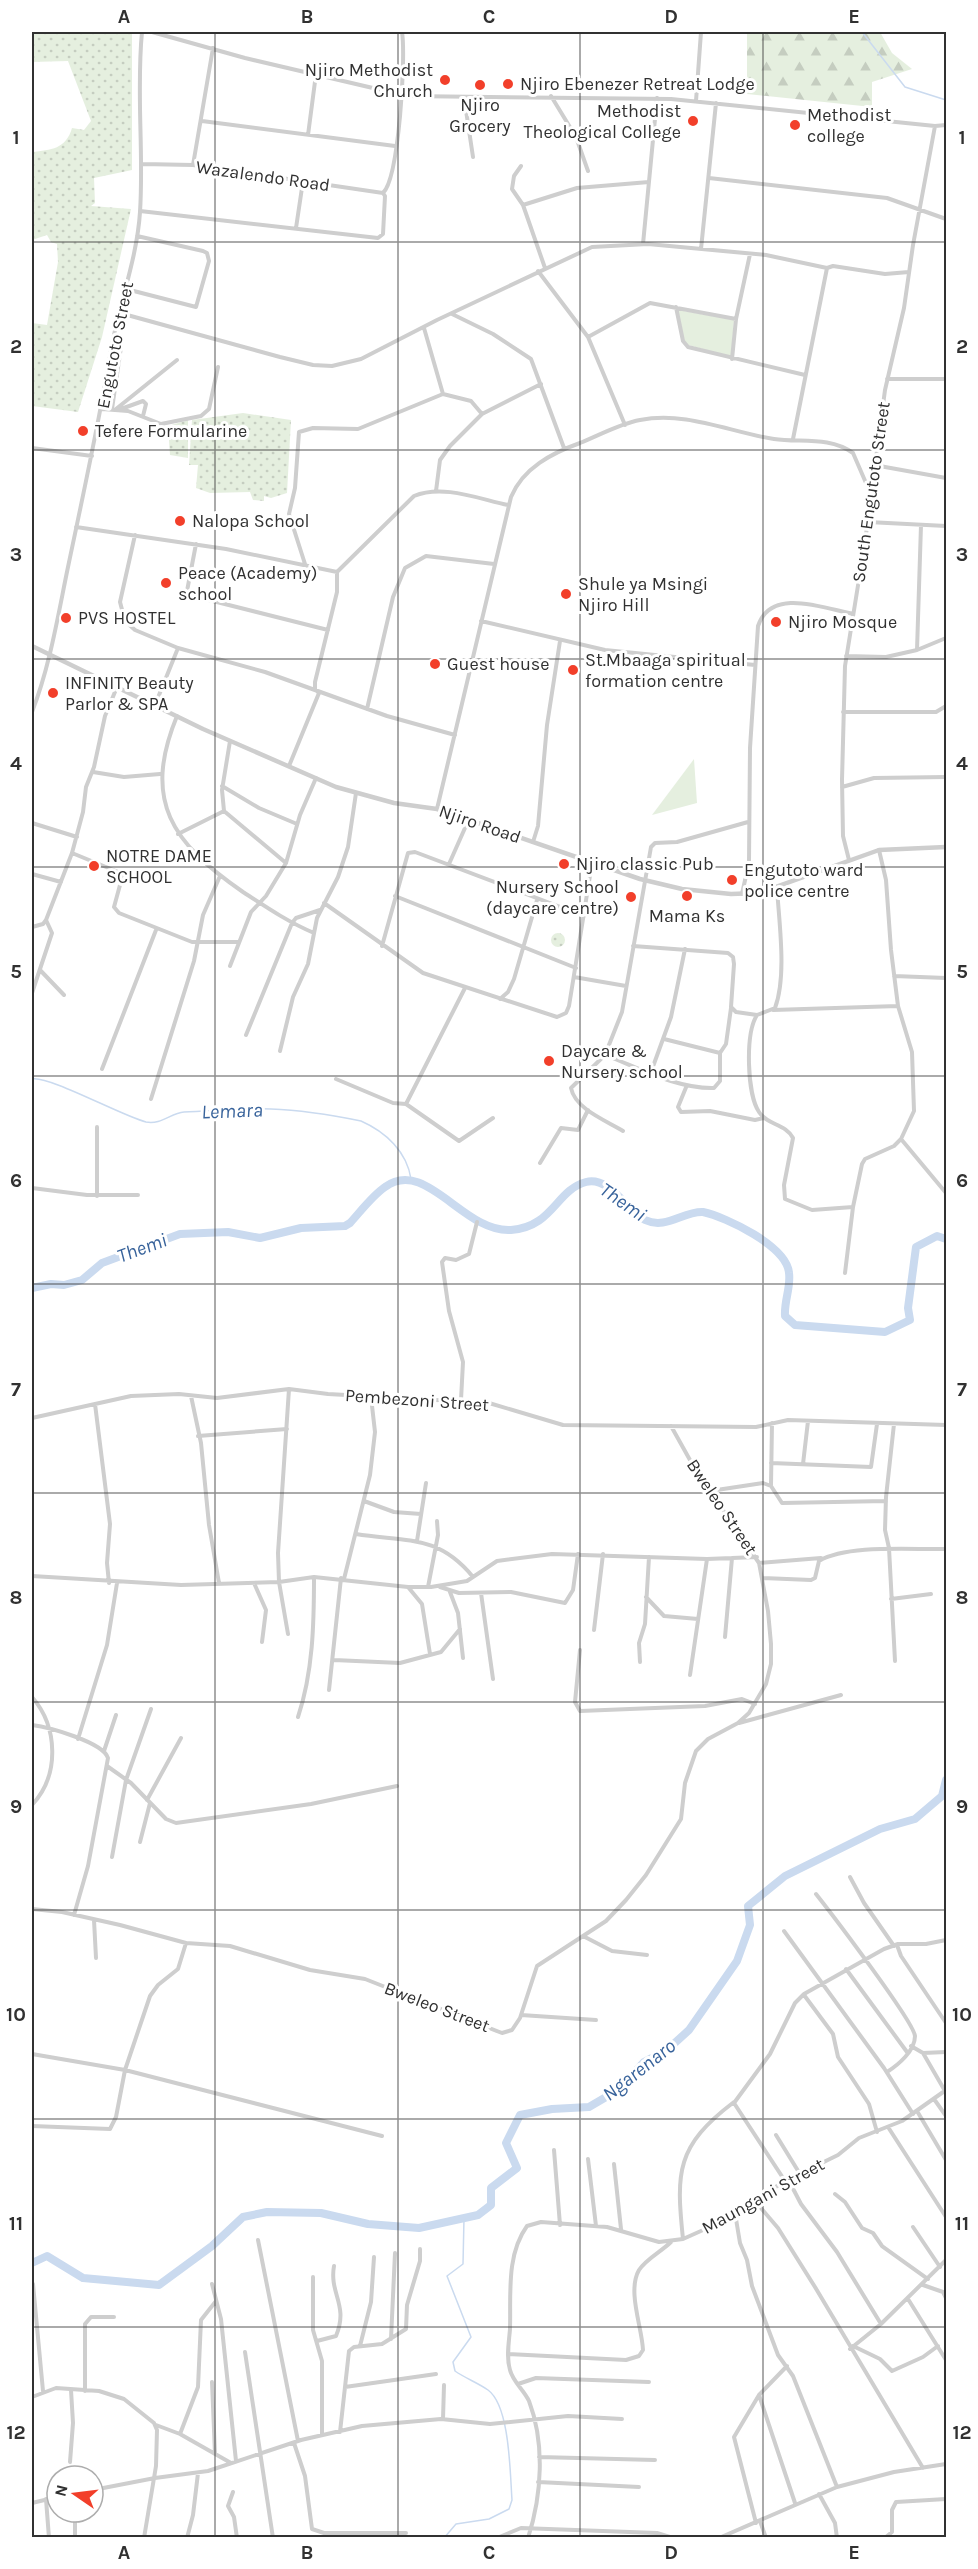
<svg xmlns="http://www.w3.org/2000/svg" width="978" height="2569" viewBox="0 0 978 2569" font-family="Karla,sans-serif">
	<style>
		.grass { fill: url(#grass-dots) }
		.forest { fill: url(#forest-firs) }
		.park { fill: #e5efdf }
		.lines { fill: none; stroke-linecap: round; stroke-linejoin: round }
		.stream { stroke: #cadaef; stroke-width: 1.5 }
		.river { stroke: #cadaef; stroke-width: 8 }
		.minor { stroke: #cecece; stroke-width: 4 }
		.tertiary { stroke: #cecece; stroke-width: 4.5 }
		.grid { fill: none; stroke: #313131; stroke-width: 1.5; stroke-opacity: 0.55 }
		.poi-dot { fill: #f23f2a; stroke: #fff; stroke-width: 2 }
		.labels { text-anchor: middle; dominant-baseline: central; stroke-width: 6; stroke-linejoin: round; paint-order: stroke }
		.poi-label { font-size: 18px; fill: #313131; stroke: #fff; text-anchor: start }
		.street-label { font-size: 18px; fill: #313131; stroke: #fff }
		.water-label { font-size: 20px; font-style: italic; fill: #38639b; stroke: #fff }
		.neatline { fill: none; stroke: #313131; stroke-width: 2 }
		.grid-label { font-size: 20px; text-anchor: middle; font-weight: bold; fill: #313131 }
	</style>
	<defs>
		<pattern id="grass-dots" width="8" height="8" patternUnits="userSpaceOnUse" patternTransform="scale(1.5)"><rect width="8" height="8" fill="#e5efdf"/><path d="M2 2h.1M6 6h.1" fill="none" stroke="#c5cdc0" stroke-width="1.8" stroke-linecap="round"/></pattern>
		<pattern id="forest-firs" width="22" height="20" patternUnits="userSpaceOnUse" patternTransform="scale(1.5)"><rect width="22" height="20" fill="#e5efdf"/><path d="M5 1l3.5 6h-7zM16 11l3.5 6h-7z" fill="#c5cdc0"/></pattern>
	</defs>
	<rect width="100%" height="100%" fill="#fff"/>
	<path class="grass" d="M32,32H132V170L94,178L95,203L91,206L131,209L102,337L78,412L32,406V323L47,325L58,262L57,244L51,242L47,235L32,240V211L35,210L32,209V152C51,150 66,149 72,128L84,130L91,121L68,61L32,62Z
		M243,413L291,420L287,493L271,498L264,496V501L253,500L250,492L210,493L196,488L198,465H189L192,420Z
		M188,420V458L170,455L168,426Z
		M551 940a7 7 0 1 1 14 0a7 7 0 1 1-14 0Z"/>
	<path class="forest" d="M747,32H880L892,53L912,69L872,82V107L747,94Z"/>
	<path class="park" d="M678,310L734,320L731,357L685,344Z
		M694,759L697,803L652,815Z"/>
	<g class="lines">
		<path class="stream" d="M862,32L905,87L946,100
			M32,1079C48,1075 122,1116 146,1122C161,1125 171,1113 184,1112C213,1111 242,1108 271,1109C301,1110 332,1115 361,1121C386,1132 407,1152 411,1179
			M444,2538L456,2524L489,2519L509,2509L512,2500C510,2473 510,2406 488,2390C478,2383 465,2378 455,2371L453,2362L471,2337L447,2276L463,2264L464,2218"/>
		<path class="river" d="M32,1288L51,1284L64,1285L82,1280L102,1263L180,1234L228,1232L260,1238L301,1228L345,1226L350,1223C361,1211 372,1196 385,1187C426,1157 463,1233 511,1230C553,1227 556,1190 586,1182C610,1176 627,1211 645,1220C666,1230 683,1211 703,1212C726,1217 787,1246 789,1273C791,1287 784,1301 785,1316L795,1325L885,1332L910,1320L908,1308L916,1247L937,1236L946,1239
			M32,2263L47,2256L83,2278L159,2285L212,2246L243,2217L267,2212L321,2213L368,2224L419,2228L478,2215L491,2205V2188L517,2168L506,2143L520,2115L552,2109L589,2107L618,2090L644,2062L667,2050L689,2030L737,1961L750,1925L748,1906L785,1876L880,1829L915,1819L942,1796L946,1780"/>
		<path class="minor" d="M152,32L245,58L407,96L671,99L935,126L946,125
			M551,96L576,137L588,171
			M464,97L473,157
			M696,101L701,32
			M202,121L395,146
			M308,135L316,74
			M142,164L193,165L383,193
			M193,165L213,48
			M521,166L514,176L512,189L523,205L545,268
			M709,178L887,198L946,219
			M383,193C399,178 406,57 402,32
			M523,205L577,188L649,182
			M140,211L378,238L383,234L385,196L383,193
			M296,228L303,181
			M643,244L657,98
			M701,249L716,103
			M538,271L588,337L625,425
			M126,289L196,307L209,261L207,253L203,251L137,236
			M676,307L683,341L688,347L805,375
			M120,313L280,357L313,365L332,366L361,359L437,320L592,247L648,244L766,255L827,268
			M452,314L493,334L531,359L564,448
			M424,328L443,394L471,401L482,414
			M588,337L650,303L736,319
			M732,359L736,319L750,254
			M887,379H946
			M102,409L128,411L161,424L201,416L209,409L218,367
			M112,409L121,347
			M116,409L177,360
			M121,409L143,401L146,404L143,416
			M793,439L827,268L833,266L885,274L909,272
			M32,448L92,456
			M874,465L946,478
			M436,491L440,460L450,446L482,414L541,384
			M868,522L946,526
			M76,527L226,549L337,572L414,496C443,484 479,499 508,505
			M135,535L120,602L125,621L135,630L178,648L265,672L387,716L455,735
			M196,544L187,591L189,595L328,630
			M305,564L289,514L295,488L299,432L313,428L358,429L443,394
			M481,621L605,650L755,665
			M917,650L921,525
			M846,656L886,657L917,650L946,638
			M155,705L178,648
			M367,709L393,597L405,568L426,556L494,564
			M32,712C50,666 58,615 68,567C83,495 99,423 111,350C119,304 137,259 140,212C144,152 136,92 142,32
			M843,712H936L946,706
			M177,716C142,801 172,843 243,892C266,907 288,922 314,933
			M289,766L319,693L315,689V682L337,592V572
			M93,772L124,777L160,774
			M222,786L259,808L297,824
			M842,787L874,778L946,777
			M437,809L511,497C523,468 552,453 580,443C600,435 619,424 640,420C686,411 729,432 774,439C800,443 829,436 853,453L866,483L871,487
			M224,811L286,863
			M32,823L77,837
			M178,834L224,811L222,790L230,741
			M533,842L538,826L547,725L560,641
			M72,853L123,874L114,907L119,913L192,942H239
			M849,860L843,836L842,780L845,666L865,542L885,390L904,308L913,245L935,126
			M449,864L469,819
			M32,874L61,882
			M777,888C779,922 787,976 775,1008L757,1015C745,1034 747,1094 759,1112C767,1125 786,1124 793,1138L784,1185L785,1199L812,1210L853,1207
			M742,894L749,862L750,748L758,626C771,587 823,608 853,614
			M395,896L576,968
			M324,903L423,973L557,1017L566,1013L569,1006L592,863
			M32,927L43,924L46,920L72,853L83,812L86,787L94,767L105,716L117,687
			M382,946L408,853L415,852L584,916
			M633,946L728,953L733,957L734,964L731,1007L736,1012L757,1015
			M230,966L251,912L266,896L286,863L300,815L316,778
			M40,970L64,995
			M894,976L946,978
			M574,977L626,986
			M32,993L52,933L46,920
			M500,999L508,992L514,979L537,900
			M773,1010L898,1006
			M246,1035L292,923L296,918L320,910
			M664,1039L720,1053L726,1044L731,1008
			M280,1051L293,997L308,964L317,918L338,877L348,847L356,793
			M605,1055C639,1068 677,1089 714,1088L720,1081V1053
			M102,1069L156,930
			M651,1072L671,1017L685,949
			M336,1079L393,1103L406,1104L465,988
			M687,1085L678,1107L681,1112L710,1111L755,1120L764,1118
			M151,1099L194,961L203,915L220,876
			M406,1104L459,1141L493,1118
			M623,1131C607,1121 575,1109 571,1088L605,1055L622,1012L651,847L655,843L677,842L748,822
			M901,1139L946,1193
			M540,1163L561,1128L578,1130L588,1110
			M32,1188L87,1195H138
			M97,1196V1127
			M845,1273L853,1207L862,1164L865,1159L894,1146L901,1139L914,1111L912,1052L898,1006L891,950L886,880L879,850
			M191,1396L201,1443L209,1525L219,1583
			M461,1400L463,1362L449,1311L442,1262L445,1258L456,1260L469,1254L477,1222
			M95,1404L110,1524L107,1563L109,1583
			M32,1418L131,1396L179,1394L217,1398L289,1389L328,1394L489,1403L563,1425L756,1427L788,1420L946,1425
			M894,1424L886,1497L885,1530L889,1548L895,1661
			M198,1436L287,1429
			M771,1463L871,1467L877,1424
			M803,1464L808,1421
			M771,1485L772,1423
			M710,1491L763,1483L771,1486L782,1503L886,1501
			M364,1501L394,1512L421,1514
			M356,1534C406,1542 438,1534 473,1577
			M417,1541L426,1483
			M759,1563L821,1558
			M32,1576L181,1585L279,1582L314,1577L408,1587H431L467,1581L497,1561L552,1554L707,1559L757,1557
			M763,1578L811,1580L815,1578L819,1561C848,1544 913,1550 946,1549
			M344,1579L370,1475L375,1432L371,1397
			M254,1583L266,1610L262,1642
			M408,1587L422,1604L430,1654
			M428,1587L438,1535L437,1521
			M440,1587L459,1593L511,1592L565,1603L573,1590L578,1554
			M450,1592L458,1613L463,1658
			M481,1593L493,1679
			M646,1597L664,1616L698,1619
			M891,1599L931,1594
			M594,1630L603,1554
			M288,1634L279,1582L278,1553L289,1389
			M725,1637L732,1558
			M580,1650L575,1702L580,1711L705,1706L742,1699L755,1704
			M334,1660L400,1663L441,1652L460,1629
			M640,1662L639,1643L645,1624L649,1557
			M690,1675L707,1559
			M329,1690L341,1578
			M32,1697C58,1727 60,1775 32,1805
			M298,1717C313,1672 314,1624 314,1577
			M739,1723L841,1695
			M32,1725C48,1727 103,1742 108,1758L88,1866L74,1915
			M78,1739L107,1645L117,1583
			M104,1751L116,1715
			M107,1766L131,1783L166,1819L176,1823L311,1804L397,1786
			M147,1800L181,1738
			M140,1842L150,1803
			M112,1857L126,1780L151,1709
			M850,1877L864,1903L894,1946
			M816,1894C831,1913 914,2022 915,2036C915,2051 898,2065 887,2072
			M32,1909L62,1912L120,1925L186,1943L230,1946L310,1970L365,1979L502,2033L512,2030L520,2018L537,1966L606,1921L626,1900L646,1875L681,1819L685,1783L696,1751L708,1739L738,1723L749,1713L766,1684L771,1664V1644L768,1611L759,1563L695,1469L671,1426
			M94,1920L96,1958
			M784,1931L884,2068L913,2114
			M583,1936L612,1951L647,1955
			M897,1945L901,1956L946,2023
			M846,1969L907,2052
			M946,1989V1990
			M804,1995L833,2034L838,2057L869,2104L877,2132
			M521,2015L596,2020
			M911,2046L923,2053L945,2091
			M923,2053L946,2052
			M32,2054L125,2070L150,1996L158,1985L178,1969L186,1943
			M934,2099L946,2116
			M917,2111L946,2160
			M32,2126L110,2129L116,2117L125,2070L382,2136
			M888,2127L946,2217
			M776,2135L800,2174
			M554,2150L560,2225
			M588,2159L596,2226
			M614,2164L621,2229
			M788,2179L801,2204L837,2252L881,2324
			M785,2181L734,2103L770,2054L795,2003L804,1994L884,1949L898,1944H926L946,1940
			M835,2194L845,2202L862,2228L873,2233L882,2246L928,2279
			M755,2201L778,2228L815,2287L923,2468
			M735,2213L740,2243L747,2260L752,2286L778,2355L793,2376L837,2487
			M913,2227L940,2267
			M683,2239C676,2172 676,2146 734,2102
			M258,2240L298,2441
			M313,2277V2330L322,2361V2435
			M33,2284L43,2391
			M212,2284L221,2319L236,2461
			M923,2285L943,2292L946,2298
			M908,2299L946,2360
			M391,2339L395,2253
			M317,2341L336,2336C349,2305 329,2294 334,2266
			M360,2346L371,2302L374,2257
			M853,2346L880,2359L892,2371L923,2357L938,2346
			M850,2349L881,2324L946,2260
			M245,2352L273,2538
			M508,2354L626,2360L639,2356L643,2350C642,2327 627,2291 639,2270C646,2259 662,2251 671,2242
			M212,2382L215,2454
			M518,2384L536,2378L649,2382
			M345,2387L436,2374
			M85,2391V2324L91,2317H114
			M759,2395L795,2503
			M32,2397L56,2388L99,2391L124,2399L154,2423L157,2430L156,2466L144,2538
			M443,2419L444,2385
			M156,2425L180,2434L231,2463
			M340,2432L349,2351L354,2347L382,2344L406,2329L407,2305L420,2261V2249
			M180,2434L198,2387L201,2320L216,2301
			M294,2443L305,2476L312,2529L324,2533H406
			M539,2457L655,2460
			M70,2462L73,2423L71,2390
			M538,2482L639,2487
			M93,2490L155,2478L208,2471L301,2440L362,2426L441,2419L490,2424L568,2416L622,2419
			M233,2492L228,2506L234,2517L237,2538
			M819,2494L835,2523L837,2538
			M46,2499L49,2538
			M32,2503L57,2497
			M760,2521L766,2538
			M756,2523L734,2437L759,2395L787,2366
			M837,2537H886L892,2532V2510L896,2502L946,2499
			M75,2538V2512
			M187,2538L193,2515L198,2473
			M497,2538L521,2528L657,2533L673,2538
			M528,2538C542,2495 545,2443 529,2401C524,2390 513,2382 510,2370C506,2357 509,2342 510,2329C511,2295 506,2255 527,2226L541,2222L607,2227L659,2242L683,2239L721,2222L785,2181L838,2155L859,2138L902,2121L946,2090
			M719,2538L837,2487L894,2472L946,2464"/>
		<path class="tertiary" d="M32,646L203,729L336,787L394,803L437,809L640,879L682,889L731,894L759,893L879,850L946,847"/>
	</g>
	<path class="grid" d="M215,32V2538M398,32V2538M580,32V2538M763,32V2538M32,242H946M32,450H946M32,659H946M32,867H946M32,1076H946M32,1284H946M32,1493H946M32,1702H946M32,1910H946M32,2119H946M32,2327H946"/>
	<g class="poi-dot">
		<circle cx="445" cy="80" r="6"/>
		<circle cx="508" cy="84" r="6"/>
		<circle cx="480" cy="85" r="6"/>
		<circle cx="693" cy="121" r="6"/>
		<circle cx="795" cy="125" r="6"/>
		<circle cx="83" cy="431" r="6"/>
		<circle cx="180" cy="521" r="6"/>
		<circle cx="166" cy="583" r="6"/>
		<circle cx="566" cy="594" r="6"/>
		<circle cx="66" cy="618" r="6"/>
		<circle cx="776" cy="622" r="6"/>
		<circle cx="435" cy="664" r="6"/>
		<circle cx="573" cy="670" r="6"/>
		<circle cx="53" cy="693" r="6"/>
		<circle cx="564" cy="864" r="6"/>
		<circle cx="94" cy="866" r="6"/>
		<circle cx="732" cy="880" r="6"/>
		<circle cx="687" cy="896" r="6"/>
		<circle cx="631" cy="897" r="6"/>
		<circle cx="549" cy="1061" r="6"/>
	</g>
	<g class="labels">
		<g class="poi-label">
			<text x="433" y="70" text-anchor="end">Njiro Methodist<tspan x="433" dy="21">Church</tspan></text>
			<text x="520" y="84">Njiro Ebenezer Retreat Lodge</text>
			<text x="480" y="105" text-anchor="middle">Njiro<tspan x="480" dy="21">Grocery</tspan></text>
			<text x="681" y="111" text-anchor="end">Methodist<tspan x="681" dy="21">Theological College</tspan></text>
			<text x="807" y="115">Methodist<tspan x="807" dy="21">college</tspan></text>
			<text x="95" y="431">Tefere Formularine</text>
			<text x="192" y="521">Nalopa School</text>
			<text x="178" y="573">Peace (Academy)<tspan x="178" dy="21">school</tspan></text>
			<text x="578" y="584">Shule ya Msingi<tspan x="578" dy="21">Njiro Hill</tspan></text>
			<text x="78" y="618">PVS HOSTEL</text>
			<text x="788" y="622">Njiro Mosque</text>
			<text x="585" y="660">St.Mbaaga spiritual<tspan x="585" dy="21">formation centre</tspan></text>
			<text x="447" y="664">Guest house</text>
			<text x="65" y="683">INFINITY Beauty<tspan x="65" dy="21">Parlor &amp; SPA</tspan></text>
			<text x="106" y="856">NOTRE DAME<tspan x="106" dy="21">SCHOOL</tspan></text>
			<text x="576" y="864">Njiro classic Pub</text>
			<text x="744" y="870">Engutoto ward<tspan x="744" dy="21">police centre</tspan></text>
			<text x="619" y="887" text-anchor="end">Nursery School<tspan x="619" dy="21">(daycare centre)</tspan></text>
			<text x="687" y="916" text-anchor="middle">Mama Ks</text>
			<text x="561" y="1051">Daycare &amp;<tspan x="561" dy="21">Nursery school</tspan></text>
		</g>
		<g class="street-label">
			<text transform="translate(263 176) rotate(8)">Wazalendo Road</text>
			<text transform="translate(115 345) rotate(-79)">Engutoto Street</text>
			<text transform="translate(871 492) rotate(-82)">South Engutoto Street</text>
			<text transform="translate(480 824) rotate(19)">Njiro Road</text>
			<text transform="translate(417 1400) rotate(4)">Pembezoni Street</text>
			<text transform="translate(722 1507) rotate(56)">Bweleo Street</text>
			<text transform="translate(437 2007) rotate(21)">Bweleo Street</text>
			<text transform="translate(763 2196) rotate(-29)">Maungani Street</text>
		</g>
		<g class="water-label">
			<text transform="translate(232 1111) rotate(-2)">Lemara</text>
			<text transform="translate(623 1202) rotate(35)">Themi</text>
			<text transform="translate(142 1248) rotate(-20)">Themi</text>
			<text transform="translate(639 2070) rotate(-38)">Ngarenaro</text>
		</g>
	</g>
	<rect width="978" height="2569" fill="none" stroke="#ffffff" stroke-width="66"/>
	<g transform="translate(75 2494) rotate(284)"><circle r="28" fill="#ffffff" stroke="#adadad" stroke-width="1.5"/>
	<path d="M0-4.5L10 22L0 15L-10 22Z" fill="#f23f2a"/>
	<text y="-9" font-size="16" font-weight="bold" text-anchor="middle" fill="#313131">N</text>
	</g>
	<rect x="33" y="33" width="912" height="2503" class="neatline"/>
	<g class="grid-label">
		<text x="124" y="23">A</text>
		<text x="307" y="23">B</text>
		<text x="489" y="23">C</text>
		<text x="671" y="23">D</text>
		<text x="854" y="23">E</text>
		<text x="16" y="144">1</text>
		<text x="962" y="144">1</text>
		<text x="16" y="353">2</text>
		<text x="962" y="353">2</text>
		<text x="16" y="561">3</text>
		<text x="962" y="561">3</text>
		<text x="16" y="770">4</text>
		<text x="962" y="770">4</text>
		<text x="16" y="978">5</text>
		<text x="962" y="978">5</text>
		<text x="16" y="1187">6</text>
		<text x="962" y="1187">6</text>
		<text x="16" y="1396">7</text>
		<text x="962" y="1396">7</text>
		<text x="16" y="1604">8</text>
		<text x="962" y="1604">8</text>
		<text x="16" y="1813">9</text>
		<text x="962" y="1813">9</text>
		<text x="16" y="2021">10</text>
		<text x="962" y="2021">10</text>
		<text x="16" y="2230">11</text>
		<text x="962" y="2230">11</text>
		<text x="16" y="2439">12</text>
		<text x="962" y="2439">12</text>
		<text x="124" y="2559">A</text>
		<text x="307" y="2559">B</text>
		<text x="489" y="2559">C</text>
		<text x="671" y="2559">D</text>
		<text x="854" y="2559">E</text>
	</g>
</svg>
